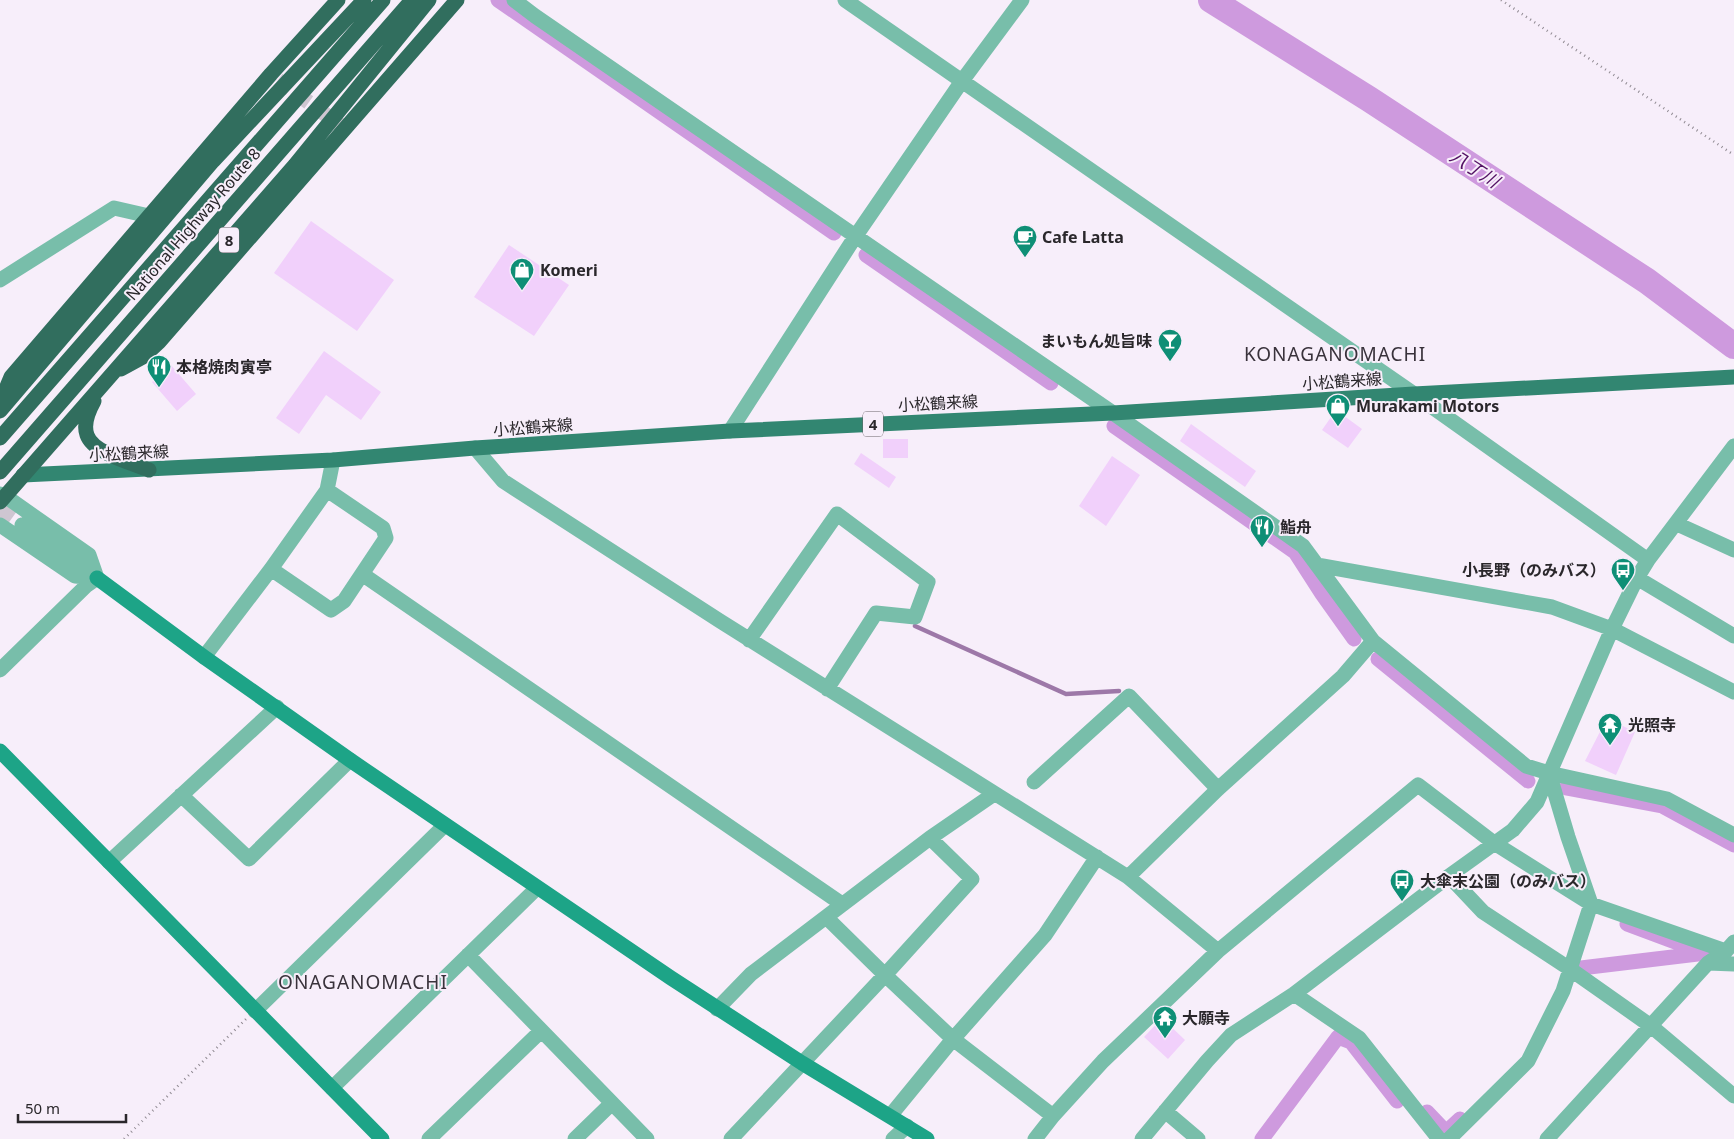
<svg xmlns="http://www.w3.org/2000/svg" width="1734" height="1139" viewBox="0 0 1734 1139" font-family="'Noto Sans','Noto Sans JP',sans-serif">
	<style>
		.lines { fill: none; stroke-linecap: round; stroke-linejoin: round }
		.stream { stroke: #9d78a8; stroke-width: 4.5 }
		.canal { stroke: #ce9ade; stroke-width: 15 }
		.river { stroke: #ce9ade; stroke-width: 26 }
		.building { fill: #f1d0fb }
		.street-tunnel { stroke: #cec6d1; stroke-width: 15; stroke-dasharray: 15 8; stroke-linecap: butt }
		.path { stroke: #908a92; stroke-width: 2.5; stroke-dasharray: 1 4; stroke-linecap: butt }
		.street { stroke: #78beaa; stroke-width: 15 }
		.secondary { stroke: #1da487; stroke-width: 15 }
		.primary { stroke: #328671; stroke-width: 15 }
		.highway { stroke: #316e5e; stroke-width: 15 }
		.labels { text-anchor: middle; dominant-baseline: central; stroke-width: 4; stroke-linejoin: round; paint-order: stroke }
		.shield { fill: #f7eefa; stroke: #686369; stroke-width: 1 }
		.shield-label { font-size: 15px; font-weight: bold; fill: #2a272b }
		.street-label { font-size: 16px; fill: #2a272b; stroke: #f7eefa }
		.poi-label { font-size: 16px; font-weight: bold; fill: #2a272b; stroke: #f7eefa; text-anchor: start }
		.water-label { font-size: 18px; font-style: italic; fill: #531164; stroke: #f7eefa }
		.quarter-label { font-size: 19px; letter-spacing: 1px; fill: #39323b; stroke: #f7eefa }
	</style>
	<rect width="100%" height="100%" fill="#f7eefa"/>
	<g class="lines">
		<path class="stream" d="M915,626L1066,694L1119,691"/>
		<path class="canal" d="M498,0L834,233
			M866,255L1051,383
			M1114,426L1295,552L1322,594L1354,639
			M1378,659L1528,781
			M1566,788L1662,806L1734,845
			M1627,924L1702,952
			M1581,968L1706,953
			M1427,1112L1446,1132L1460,1119
			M1262,1139L1338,1037L1351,1042L1397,1101"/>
		<path class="river" d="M1211,0L1369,99L1647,281L1734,346"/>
	</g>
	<path class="building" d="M311,221L394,280L357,331L274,273Z
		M509,245L569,285L534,336L474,297Z
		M324,351L381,392L361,420L326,395L299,434L276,418Z
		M171,365L196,394L177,411L152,382Z
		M1336,410L1362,429L1348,448L1322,430Z
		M1191,424L1256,471L1245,487L1180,441Z
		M883,439H908V458H883Z
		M861,453L896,477L889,488L854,464Z
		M1112,456L1140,475L1106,526L1079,506Z
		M1607,718L1635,732L1616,775L1585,761Z
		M1162,1018L1185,1040L1168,1059L1144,1037Z"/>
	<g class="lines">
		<path class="street-tunnel" d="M278,80L340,125
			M0,509L22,525"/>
		<path class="path" d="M1501,0L1734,155
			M124,1139L246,1019"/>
		<path class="street" d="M514,0L535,16L1113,413L1303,546L1373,641L1526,766L1549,773L1667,799L1734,835
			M845,0L1414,394L1648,560
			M0,280L114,208L149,216
			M730,431L855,237L962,81L1022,0
			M475,448L503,481L720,621L1128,877L1218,951
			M327,490L383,528L386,538L362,574
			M0,494L5,496L89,555L97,578
			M1677,524L1734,550
			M0,525L75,576L97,578
			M22,525L96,577
			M1317,565L1552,607L1612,629L1734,692
			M271,569L331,610L344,601L362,574L842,904
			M1637,578L1734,636
			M749,640L837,514L928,582L915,617L876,613L827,689
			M204,657L271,569L327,490L333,460
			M0,670L87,585L97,578
			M1034,782L1129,696L1218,789
			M181,795L249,859L350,760
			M109,862L277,707
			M1449,876L1483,912L1570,969L1651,1026L1734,1096
			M1128,877L1218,789L1343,676L1373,641
			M826,917L885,975L953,1039L1053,1116
			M468,955L612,1103L575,1139
			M1708,963L1734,964
			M1294,994L1359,1038L1439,1139
			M717,1009L751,974L930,838L994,794
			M255,1011L445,825
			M332,1088L537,888
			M612,1103L647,1139
			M1165,1111L1198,1139
			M890,1116L953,1039L1045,935L1097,857
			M429,1139L541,1031
			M731,1139L885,975L972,879L930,838
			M893,1139L907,1126
			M1035,1139L1053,1116L1103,1061L1218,951L1418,785L1494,843L1591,904L1726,951
			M1142,1139L1207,1061L1231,1035L1294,994L1449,876L1513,830L1537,802L1612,629L1637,578L1648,560L1734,446
			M1449,1139L1528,1061L1563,991L1591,904L1568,837L1549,773
			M1547,1139L1708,963L1726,951L1734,942"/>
		<path class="secondary" d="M97,578L204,657L350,760L671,978L802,1063L927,1139
			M0,751L382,1139"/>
		<path class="primary" d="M23,475L333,460L475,448L730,431L1113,413L1414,394L1734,377"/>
		<path class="highway" d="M121,369L143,357L159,342L457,0
			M94,401C89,410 83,424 87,435C93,453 132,463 149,470
			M0,403L11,377L271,74L338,0
			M0,411L213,161L364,0
			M0,438L383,0
			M0,472L412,0
			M0,502L295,165L429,0"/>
	</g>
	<defs>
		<symbol id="cafe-pin" viewBox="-11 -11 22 30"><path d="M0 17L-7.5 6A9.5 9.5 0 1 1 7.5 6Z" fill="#0e8f76" stroke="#f7eefa"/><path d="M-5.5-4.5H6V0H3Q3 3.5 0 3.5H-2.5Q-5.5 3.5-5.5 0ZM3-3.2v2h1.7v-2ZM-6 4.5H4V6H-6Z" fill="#fff"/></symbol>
		<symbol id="shop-pin" viewBox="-11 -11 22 30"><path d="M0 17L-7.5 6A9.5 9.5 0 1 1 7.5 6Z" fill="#0e8f76" stroke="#f7eefa"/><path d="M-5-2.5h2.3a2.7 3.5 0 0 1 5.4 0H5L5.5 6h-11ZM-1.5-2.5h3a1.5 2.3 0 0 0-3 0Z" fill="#fff"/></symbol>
		<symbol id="bar-pin" viewBox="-11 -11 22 30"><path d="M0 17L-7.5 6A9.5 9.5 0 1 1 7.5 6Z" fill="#0e8f76" stroke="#f7eefa"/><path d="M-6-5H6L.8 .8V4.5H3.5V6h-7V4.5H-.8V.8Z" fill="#fff"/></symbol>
		<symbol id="restaurant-pin" viewBox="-11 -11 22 30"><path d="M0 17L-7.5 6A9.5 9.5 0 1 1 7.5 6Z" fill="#0e8f76" stroke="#f7eefa"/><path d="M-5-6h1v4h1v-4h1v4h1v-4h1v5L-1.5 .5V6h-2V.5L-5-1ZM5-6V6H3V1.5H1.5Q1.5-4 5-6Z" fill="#fff"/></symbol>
		<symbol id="bus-pin" viewBox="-11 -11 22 30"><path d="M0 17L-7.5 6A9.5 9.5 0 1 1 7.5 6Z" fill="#0e8f76" stroke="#f7eefa"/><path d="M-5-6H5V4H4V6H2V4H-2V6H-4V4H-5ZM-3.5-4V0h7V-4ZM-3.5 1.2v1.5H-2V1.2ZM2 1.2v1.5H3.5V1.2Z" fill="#fff"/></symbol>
		<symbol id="temple-pin" viewBox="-11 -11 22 30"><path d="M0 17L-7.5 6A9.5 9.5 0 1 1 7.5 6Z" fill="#0e8f76" stroke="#f7eefa"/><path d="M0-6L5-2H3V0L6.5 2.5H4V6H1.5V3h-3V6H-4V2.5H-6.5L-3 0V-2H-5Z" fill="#fff"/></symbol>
	</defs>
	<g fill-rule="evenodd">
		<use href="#cafe-pin" x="1011" y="223" width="28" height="38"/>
		<use href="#shop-pin" x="508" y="256" width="28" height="38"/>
		<use href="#bar-pin" x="1156" y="327" width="28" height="38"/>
		<use href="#restaurant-pin" x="145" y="353" width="28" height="38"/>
		<use href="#shop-pin" x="1324" y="392" width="28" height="38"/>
		<use href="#restaurant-pin" x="1248" y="513" width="28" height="38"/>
		<use href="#bus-pin" x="1609" y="556" width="28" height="38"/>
		<use href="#temple-pin" x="1596" y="711" width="28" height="38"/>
		<use href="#bus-pin" x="1388" y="867" width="28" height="38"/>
		<use href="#temple-pin" x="1151" y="1004" width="28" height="38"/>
	</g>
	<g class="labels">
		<g class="shield">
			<rect x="219" y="227.5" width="20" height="25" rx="4"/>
			<rect x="863" y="411.5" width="20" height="25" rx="4"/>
		</g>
		<g class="shield-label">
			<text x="229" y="240">8</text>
			<text x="873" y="424">4</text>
		</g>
		<g class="street-label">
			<text transform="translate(193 224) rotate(-49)">National Highway Route 8</text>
			<text transform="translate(1342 381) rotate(-4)">小松鶴来線</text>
			<text transform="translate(938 403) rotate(-3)">小松鶴来線</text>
			<text transform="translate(533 427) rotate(-4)">小松鶴来線</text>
			<text transform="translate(129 453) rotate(-3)">小松鶴来線</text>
		</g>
		<g class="poi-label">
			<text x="1042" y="237">Cafe Latta</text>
			<text x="540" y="270">Komeri</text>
			<text x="1152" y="341" text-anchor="end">まいもん処旨味</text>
			<text x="176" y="367">本格焼肉寅亭</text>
			<text x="1356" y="406">Murakami Motors</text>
			<text x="1280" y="527">鮨舟</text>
			<text x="1606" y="570" text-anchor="end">小長野（のみバス）</text>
			<text x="1628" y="725">光照寺</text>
			<text x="1420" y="881">大傘末公園（のみバス）</text>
			<text x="1182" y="1018">大願寺</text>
		</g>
		<g class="water-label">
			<text transform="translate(1475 168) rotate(33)">八丁川</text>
		</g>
		<g class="quarter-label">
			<text x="1335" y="354">KONAGANOMACHI</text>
			<text x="363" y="982">ONAGANOMACHI</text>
		</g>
	</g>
	<path d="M18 1114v8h108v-8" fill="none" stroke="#2a272b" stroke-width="2.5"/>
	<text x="25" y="1114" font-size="15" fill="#2a272b" stroke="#f7eefa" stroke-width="4" paint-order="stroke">50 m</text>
</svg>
